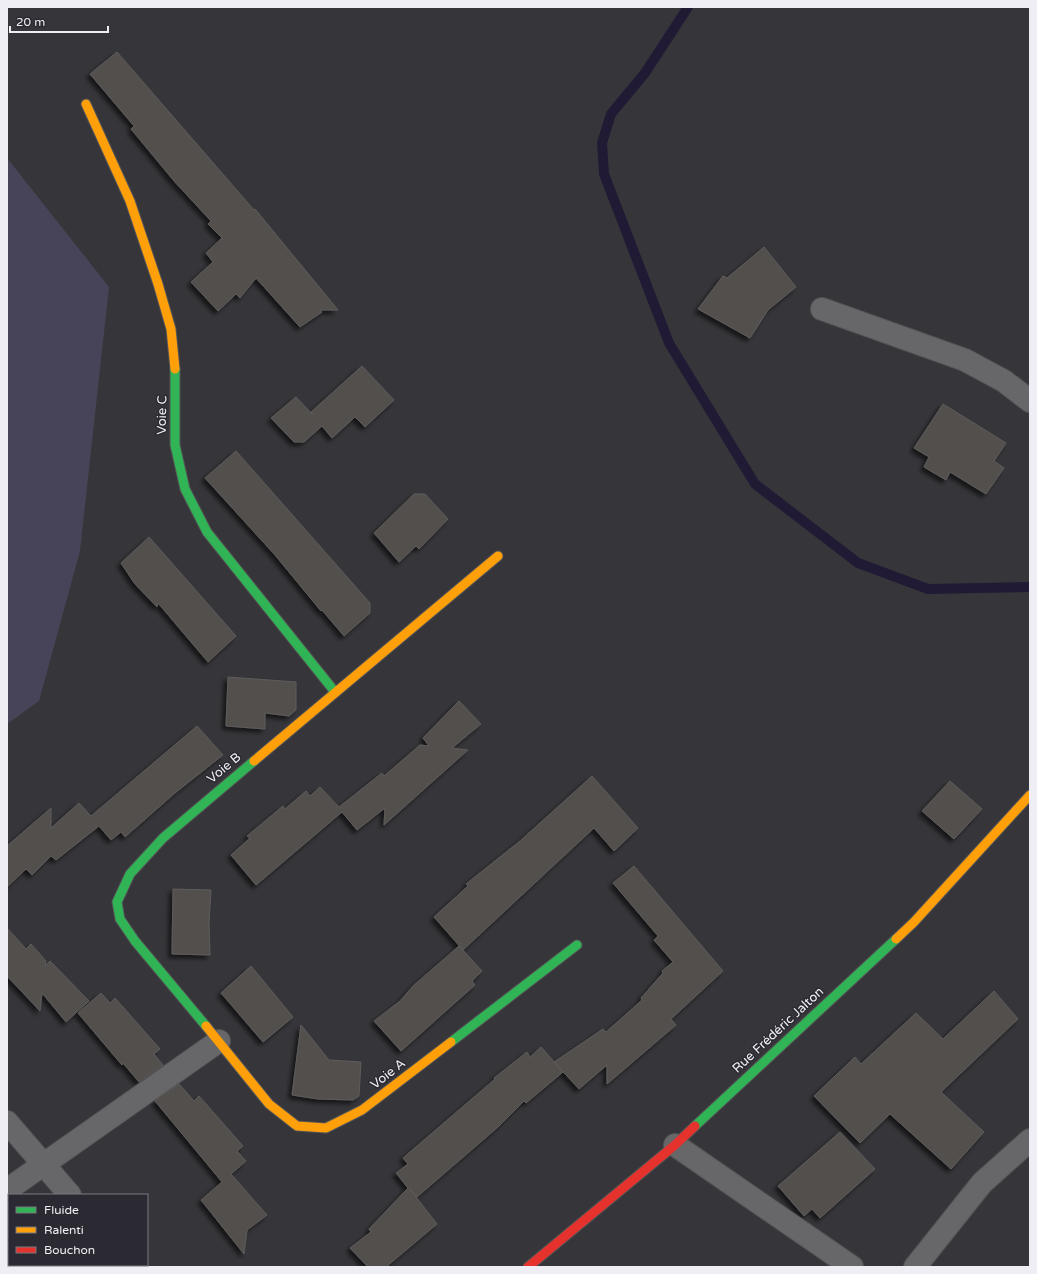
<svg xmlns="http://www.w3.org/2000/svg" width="1037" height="1274" viewBox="0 0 1037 1274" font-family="'Varela Round',sans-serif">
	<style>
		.green { fill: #474459 }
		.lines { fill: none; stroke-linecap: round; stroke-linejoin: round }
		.stream { stroke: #211a35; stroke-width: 10 }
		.building { fill: #534f4d; stroke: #5e5c5c; filter: url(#shadow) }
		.street-casing { stroke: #545457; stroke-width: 24 }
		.fast-casing { stroke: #545457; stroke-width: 11 }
		.slow-casing { stroke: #545457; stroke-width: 11 }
		.jam-casing { stroke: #545457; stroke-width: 11 }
		.street { stroke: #676668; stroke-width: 22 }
		.fast { stroke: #30b455; stroke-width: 9 }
		.slow { stroke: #ff9f0a; stroke-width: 9 }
		.jam { stroke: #e5322d; stroke-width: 9 }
		.labels { text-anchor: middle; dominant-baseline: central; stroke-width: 3; stroke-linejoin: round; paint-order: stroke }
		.street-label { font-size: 13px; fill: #efeef4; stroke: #2b2a32 }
	</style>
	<defs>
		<filter id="shadow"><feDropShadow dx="-3.5" dy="3.5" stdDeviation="2" flood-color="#0009"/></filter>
	</defs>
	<rect width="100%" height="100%" fill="#36363a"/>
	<path class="green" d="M7,158L109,287L80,551L39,701L7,724Z"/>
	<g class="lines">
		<path class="stream" d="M688,7L645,73L611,114L602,143L604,174L669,343L755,484L858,563L928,589L1030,587"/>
	</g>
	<path class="building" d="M117,52L254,210L255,209L338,310H320L322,312L300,327L256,278L240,298L236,294L218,311L191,282L213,262L206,253L222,238L208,224L211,221L174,181L131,129L134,126L90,74Z
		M764,247L796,287L768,310L750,338L698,309L723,276L727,278Z
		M362,366L394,400L365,427L355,417L332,438L322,426L304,442H294L271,418L296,397L313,415L311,412Z
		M943,404L1006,443L994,461L1004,468L986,494L950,472L946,480L924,467L929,457L914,448Z
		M236,451L370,603V613L344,636L322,610L321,611L275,555L205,478Z
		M414,494H425L448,519L419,549L416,546L399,562L374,533Z
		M149,537L236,636L208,662L158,603L157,607L135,584L121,563Z
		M228,677L296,682V710L289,716L265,713V729L226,726Z
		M459,701L481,724L452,748L468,750L384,825L385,808L357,830L342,812L256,885L231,855L250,838L247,836L283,806L285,809L306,791L310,796L320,787L339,807L382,773L384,776L420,745L429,746L423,738Z
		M197,726L223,755L175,793L125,837L121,832L111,840L99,826L56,860L51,856L32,875L26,869L7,887V846L51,808V828L79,803L91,816Z
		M592,776L638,828L614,851L594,828L463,950L434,917L468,886L466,884L520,841Z
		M950,781L982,809L954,839L922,811Z
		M634,866L723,971L671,1019L676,1025L607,1084V1065L579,1089L554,1062L603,1029L606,1032L642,1000L641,998L663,973L662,971L673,962L654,940L658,936L613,883Z
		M173,889L211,890L209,923L210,955L172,954Z
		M7,928L26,949L31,944L46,961L45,966L50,961L89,1001L66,1022L42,993L40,1011L7,976Z
		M459,946L482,971L472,981L475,985L401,1051L374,1021L400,1001L413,986Z
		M251,966L293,1017L263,1042L221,993Z
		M994,991L1018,1019L941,1092L984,1132L951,1169L890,1114L860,1143L814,1096L855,1057L861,1064L916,1013L943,1039Z
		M101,993L110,1003L115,998L160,1049L154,1054L163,1065L139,1082L123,1063L122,1065L78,1013Z
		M301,1025L329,1060L361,1062L359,1096L353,1100L318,1099L292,1095Z
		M541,1047L563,1072L526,1103L524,1101L498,1127L417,1197L409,1188L437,1224L386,1267H368L350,1248L371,1232L369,1229L408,1188L396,1173L408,1164L403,1158L495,1079L494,1078L527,1052L530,1057Z
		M179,1084L194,1101L199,1096L243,1146L237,1151L246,1161L231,1174L267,1215L247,1230L244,1254L201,1200L222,1182L155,1101Z
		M840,1132L875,1169L820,1218L812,1209L804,1216L778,1186Z"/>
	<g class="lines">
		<defs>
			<path id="street" d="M822,309L965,360L1004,381L1030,401
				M7,1122L70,1195
				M675,1145L852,1267
				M7,1190L219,1041
				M131,1265L133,1267
				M915,1267L982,1183L1030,1140"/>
			<path id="fast" d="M175,369V445L185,489L207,532L335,692
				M206,1026L135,941L120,919L117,902L130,874L163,838L254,761
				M451,1042L577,945
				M695,1126L896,939"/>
			<path id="slow" d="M86,104L130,201L158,284L171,329L175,369
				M254,761L498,556
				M896,939L914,922L1030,795
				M206,1026L269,1104L297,1126L326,1128L362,1110L451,1042"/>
			<path id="jam" d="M528,1267L675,1145L695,1126"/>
		</defs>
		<use href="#street" class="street-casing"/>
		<use href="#fast" class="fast-casing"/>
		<use href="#slow" class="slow-casing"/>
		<use href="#jam" class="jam-casing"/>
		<use href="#street" class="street"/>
		<use href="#fast" class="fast"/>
		<use href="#slow" class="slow"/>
		<use href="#jam" class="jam"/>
	</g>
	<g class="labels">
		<g class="street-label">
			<text transform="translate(162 415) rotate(-89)">Voie C</text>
			<text transform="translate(224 768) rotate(-40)">Voie B</text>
			<text transform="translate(778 1030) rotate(-43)">Rue Frédéric Jalton</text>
			<text transform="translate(388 1074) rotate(-38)">Voie A</text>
		</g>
	</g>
	<rect width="1037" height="1274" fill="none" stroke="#efeef4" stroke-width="16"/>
	<rect x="8" y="1194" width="140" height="72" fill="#2b2a32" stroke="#797880"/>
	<rect x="16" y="1207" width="20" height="6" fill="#30b455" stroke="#797880"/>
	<text x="44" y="1214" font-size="12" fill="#efeef4">Fluide</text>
	<rect x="16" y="1227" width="20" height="6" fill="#ff9f0a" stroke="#797880"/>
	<text x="44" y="1234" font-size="12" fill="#efeef4">Ralenti</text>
	<rect x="16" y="1247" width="20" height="6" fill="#e5322d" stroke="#797880"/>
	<text x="44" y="1254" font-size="12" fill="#efeef4">Bouchon</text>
	<path d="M10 26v6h98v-6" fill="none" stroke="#efeef4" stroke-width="2"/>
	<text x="16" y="26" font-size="12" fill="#efeef4" stroke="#2b2a32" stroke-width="3" paint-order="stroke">20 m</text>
</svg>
